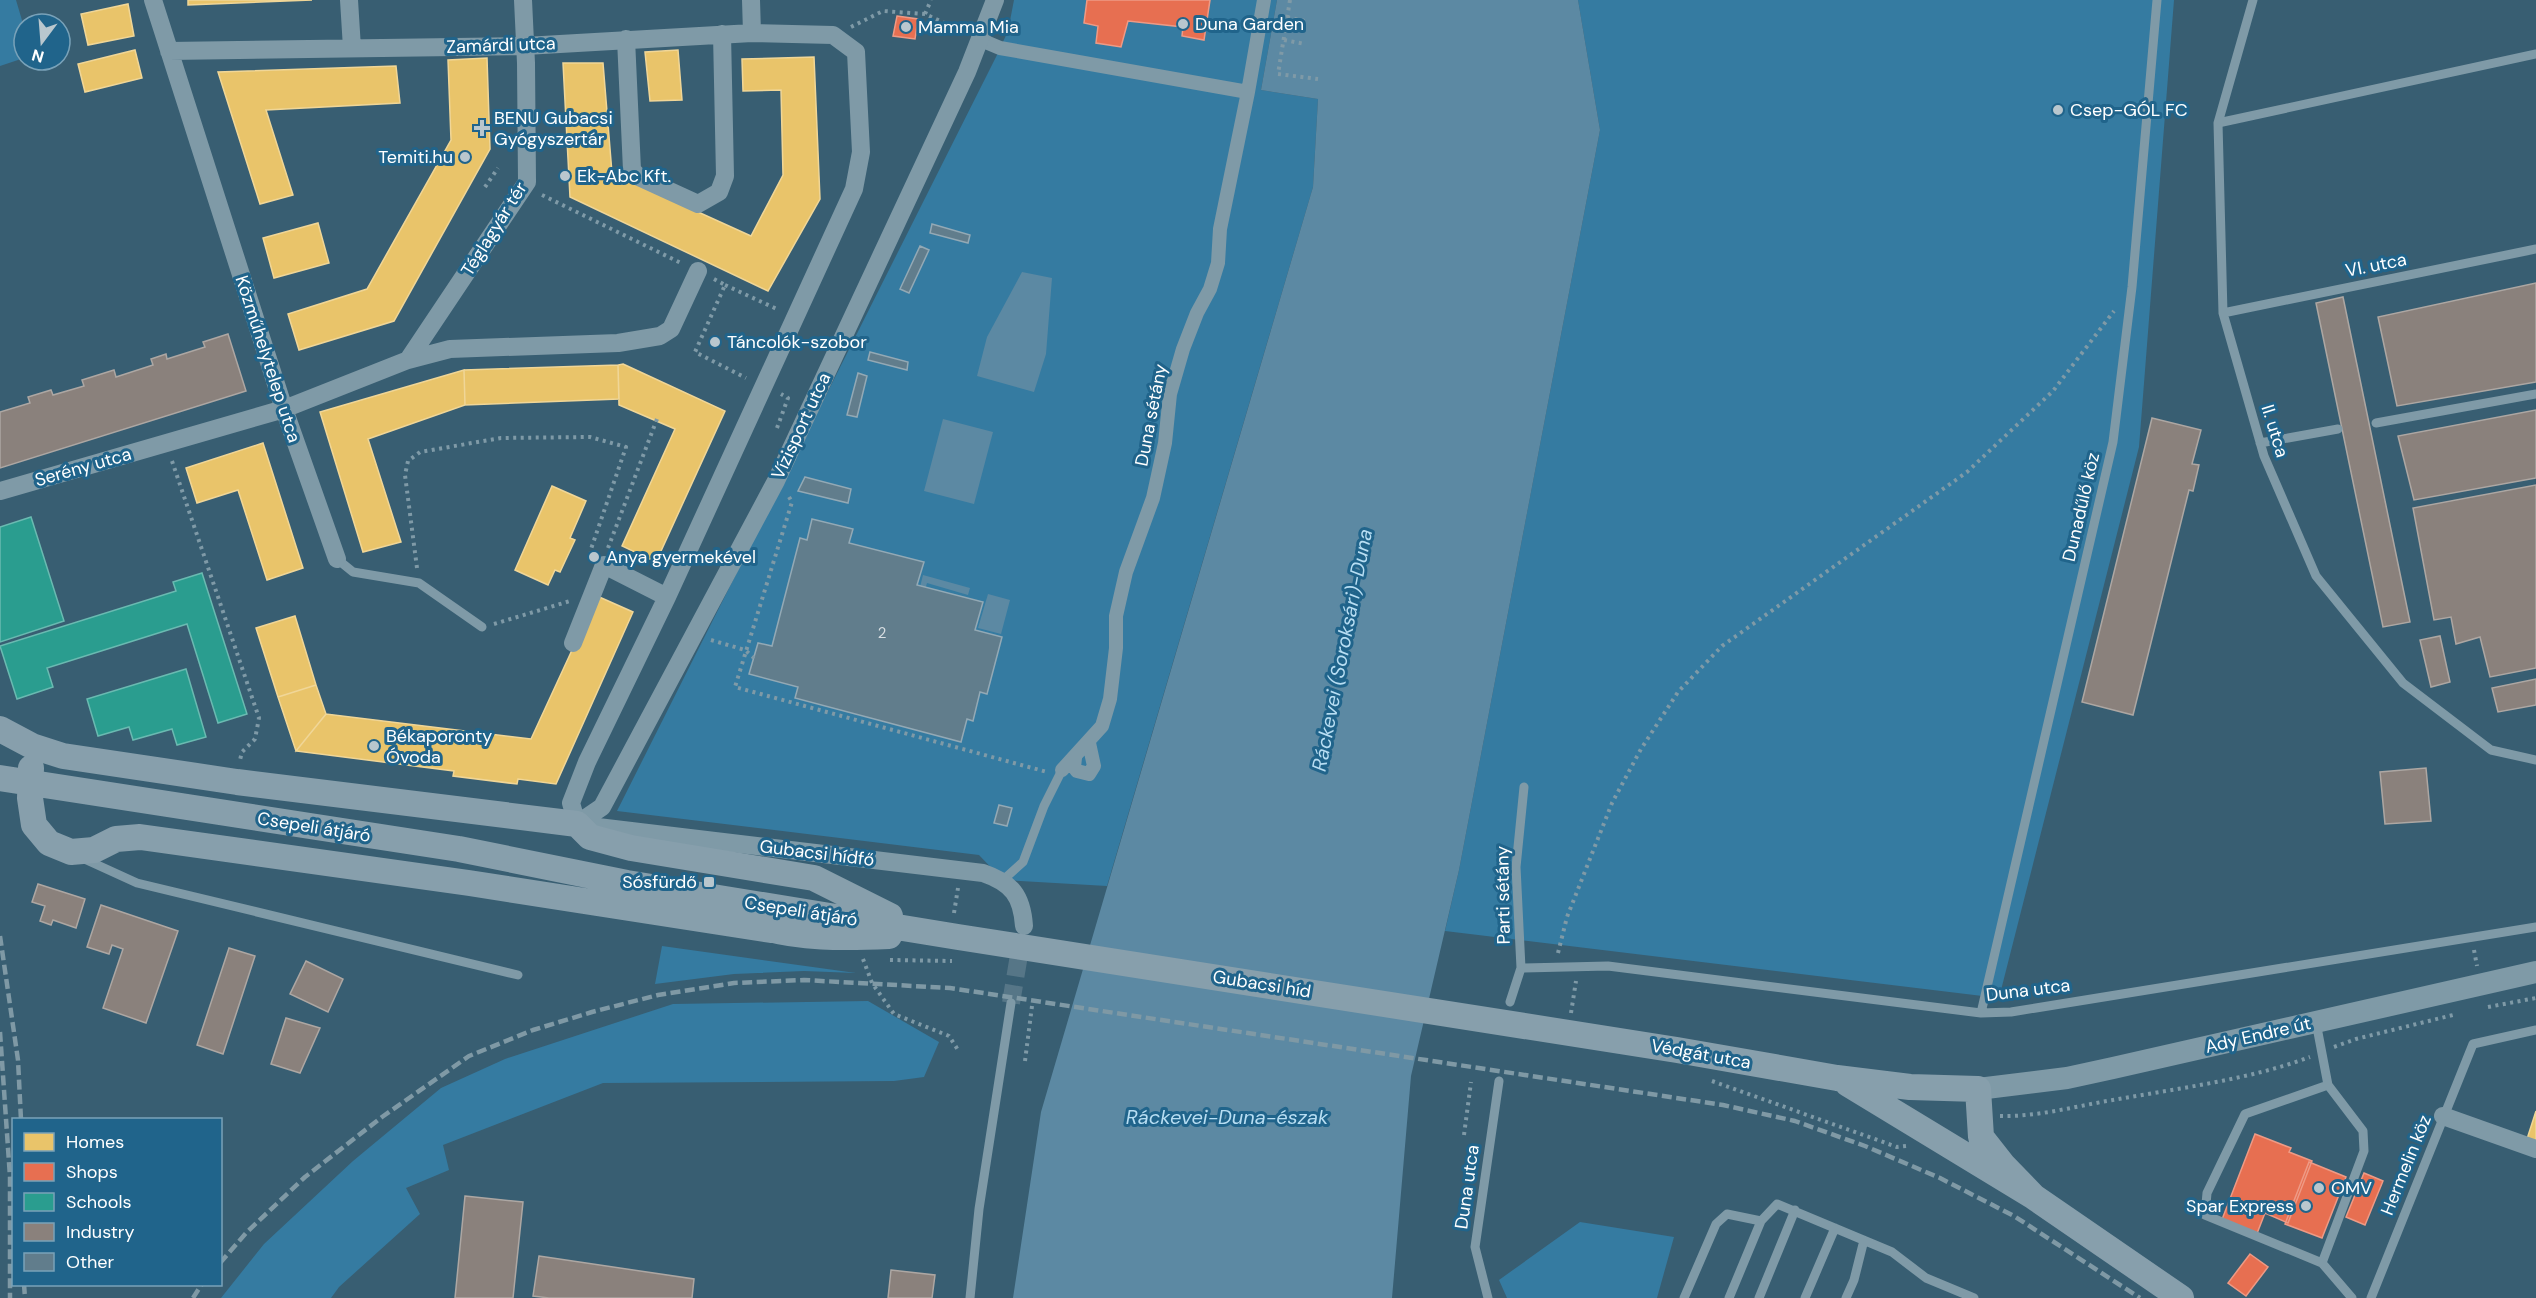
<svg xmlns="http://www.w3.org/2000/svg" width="2536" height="1298" viewBox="0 0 2536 1298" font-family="'DM Sans',sans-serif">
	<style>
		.green { fill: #357ba1 }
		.water { fill: #5c89a3 }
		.homes { fill: #e9c46a; stroke: #f0d697; stroke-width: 1.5 }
		.shops { fill: #e76f51; stroke: #ee9a85; stroke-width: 1.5 }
		.schools { fill: #2a9d8f; stroke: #6abab1; stroke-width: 1.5 }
		.industry { fill: #8a817c; stroke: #ada7a3; stroke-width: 1.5 }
		.building { fill: #617d8c; stroke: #93a9b5; stroke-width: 1.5 }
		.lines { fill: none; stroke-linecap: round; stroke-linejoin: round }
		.minor-tunnel { stroke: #567687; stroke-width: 18; stroke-dasharray: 18 9; stroke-linecap: butt }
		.path { stroke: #7f9aa7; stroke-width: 4; stroke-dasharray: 3 4.5; stroke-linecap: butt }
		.service { stroke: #7f9aa7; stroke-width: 9 }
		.pedestrian { stroke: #7f9aa7; stroke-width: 14 }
		.minor { stroke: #7f9aa7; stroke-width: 18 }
		.tertiary { stroke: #7f9aa7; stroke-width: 22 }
		.secondary { stroke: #879fac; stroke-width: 26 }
		.rail { stroke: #7f99a5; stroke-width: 4.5; stroke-dasharray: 10 4.5; stroke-linecap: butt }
		.poi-dot { fill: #b9c7ce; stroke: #20648b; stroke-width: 2 }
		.labels { text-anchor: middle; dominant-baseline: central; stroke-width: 6; stroke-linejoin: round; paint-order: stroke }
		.number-label { font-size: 15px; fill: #d8dee2 }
		.poi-label { font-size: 18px; fill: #fff; stroke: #20648b; text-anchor: start }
		.street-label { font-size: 18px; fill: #fff; stroke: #20648b }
		.water-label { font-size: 20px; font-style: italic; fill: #b8def3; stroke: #20648b }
	</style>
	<rect width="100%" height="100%" fill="#385e72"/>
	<path class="green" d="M0,0H16L24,27V58L0,66Z
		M1014,0H1277L1261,90L1318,99L1313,187L1107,886L1003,880L979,855L617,811L996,57L1008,31Z
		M1578,0H2174L2139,447L1999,998L1445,931L1459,870L1600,130Z
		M662,946L856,973L804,971L734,974L655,984Z
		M868,1001L939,1042L924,1077L894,1081L603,1083L443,1145L449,1170L406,1188L420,1214L339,1287L331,1298H221L264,1244L353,1161L441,1088L505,1059L673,1004Z
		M1580,1222L1674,1237L1657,1298H1507L1499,1280Z"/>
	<path class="water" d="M1277,0H1578L1600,130L1459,870L1411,1076L1392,1298H1013L1041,1112L1313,187L1318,99L1261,90Z
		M1022,272L1052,278L1046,354L1034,392L977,376L987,337Z
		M943,419L993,432L974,504L924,491Z
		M923,575L970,588L968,595L927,583L924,593L919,591Z
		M988,594L1010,600L1001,634L978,628Z"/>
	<path class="homes" d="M188,0H312L188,5Z
		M128,4L134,36L88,45L81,14Z
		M135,50L142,78L85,92L78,64Z
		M678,50L682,100L650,101L645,52Z
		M814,57L820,199L768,291L570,197L563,63H603L612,173L751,236L783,175L781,90L743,91L742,59Z
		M487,58L490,149L394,321L299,350L288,314L367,289L451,140L448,60Z
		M396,66L400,103L266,110L293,195L260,204L218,72Z
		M318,223L329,263L274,278L263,238Z
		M623,364L725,411L656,562L622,546L675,429L619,405L618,365Z
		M618,365L619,399L465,405L464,370Z
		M464,370L465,405L368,439L401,542L363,552L320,412Z
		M263,443L303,568L267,580L238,490L197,503L186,468Z
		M552,486L586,501L570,538L575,540L560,572L555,570L548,585L515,570Z
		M597,596L633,612L556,784L518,779L517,784L453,776L454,771L296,751L326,714L531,739Z
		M295,616L316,685L278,697L256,628Z
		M316,685L326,714L296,751L278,697Z
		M2536,1111V1142L2527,1139Z"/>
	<path class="shops" d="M1087,0H1210L1204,40L1182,36L1183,27L1128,21L1121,47L1096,43L1098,26L1084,23Z
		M897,16L918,19L915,39L893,36Z
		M2255,1134L2291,1148L2289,1152L2312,1161L2288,1223L2265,1213L2256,1236L2221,1222Z
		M2309,1162L2346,1177L2322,1238L2285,1224Z
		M2364,1173L2383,1181L2365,1225L2346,1217Z
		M2250,1254L2268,1267L2246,1296L2228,1283Z"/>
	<path class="schools" d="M31,517L64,621L0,642V527Z
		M202,573L247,714L218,723L187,624L47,668L53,687L17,699L0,646L176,591L173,582Z
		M186,669L206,737L177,745L172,729L133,740L129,727L98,736L87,699Z"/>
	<path class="industry" d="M2536,283V382L2397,406L2378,317Z
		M2343,297L2410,622L2383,627L2316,303Z
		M228,334L246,391L0,468V412L30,403L28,397L51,390L53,395L84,386L82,380L114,370L116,377L153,365L151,359L166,354L167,359L205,347L203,342Z
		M2536,410V478L2414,500L2398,436Z
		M2152,418L2201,430L2192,464L2199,465L2193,491L2189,490L2133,715L2082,702Z
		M2536,485V668L2490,677L2480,637L2456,644L2451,617L2434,620L2413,508Z
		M2440,636L2450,682L2431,687L2420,640Z
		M2536,679V705L2498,712L2492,688Z
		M2426,768L2431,821L2385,824L2380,772Z
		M38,884L85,899L76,928L53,920L51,925L40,921L45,906L32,902Z
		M101,905L178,931L146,1023L103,1008L123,949L112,945L109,954L87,947Z
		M229,948L255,956L223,1054L197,1045Z
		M306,961L343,979L328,1012L290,994Z
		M286,1018L320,1028L300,1073L271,1064Z
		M465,1196L523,1202L513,1298H455Z
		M539,1256L694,1279L692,1298H549L533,1296Z
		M891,1270L935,1275L932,1298H888Z"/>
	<path class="building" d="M932,224L970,235L968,243L930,233Z
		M920,246L929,250L909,293L900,289Z
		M870,352L908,362L907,370L868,360Z
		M858,373L867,376L857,417L847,415Z
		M805,477L851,489L848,503L798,491Z
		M812,519L853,529L849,543L924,562L917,585L983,602L975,630L1002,637L987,694L980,692L973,721L967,719L961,742L795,698L798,687L749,674L758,643L772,646L800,538L807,540Z
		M999,805L1012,808L1007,826L994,823Z"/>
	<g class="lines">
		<path class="minor-tunnel" d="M1011,1003L1022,937"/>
		<path class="path" d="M1290,0L1278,74L1318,79
			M925,14L931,0
			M1287,17L1309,22
			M851,27L883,11L925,14L964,32
			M1284,40L1305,44
			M485,187L498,168
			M542,195L683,264
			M714,279L725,285L695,352L746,378
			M725,285L779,310
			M777,428L788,398L781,394
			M172,461L259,718L255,739L242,752L240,760
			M789,497L792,502L735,687L1047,772
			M608,548L657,419
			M417,568L405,475L408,461L420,452L501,438L590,437L626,447L590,552
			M494,624L570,601
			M711,640L745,650L754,658
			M954,913L958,888
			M2474,950L2477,966
			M1558,953L1567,917L1612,803L1641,749L1678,692L1722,646L1967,472L2053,391L2114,311
			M863,959L872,983L894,1014L949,1036L958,1050
			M890,960L952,961
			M2488,1007L2536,998
			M1571,1013L1576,981
			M2334,1047L2356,1039L2457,1014
			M1025,1061L1032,1006
			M1712,1081L1897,1147L1906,1146
			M2000,1116C2038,1117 2076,1106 2113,1100C2179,1088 2248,1080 2310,1057
			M1464,1135L1471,1082"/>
		<path class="service" d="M2253,0L2218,123L2223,313L2264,456L2316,576L2403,683L2491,750L2536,760
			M2218,123L2536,54
			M2223,313L2536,249
			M2376,423L2536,394
			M2260,443L2338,429
			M337,559L353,572L419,583L482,627
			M80,857L137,883L518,975
			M1003,880L1023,862L1044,806L1062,770
			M1521,968L1608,966L1981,1013L2011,1012L2536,927
			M1510,1002L1521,968L1516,867L1524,787
			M1981,1013L2113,442L2132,287L2157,0
			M2316,1022L2328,1085L2363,1131L2364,1151L2322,1263
			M2328,1085L2245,1114L2207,1193L2205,1215L2322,1263L2352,1298
			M970,1298L979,1209L1011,1003
			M1488,1298L1475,1247L1499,1081
			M1684,1298L1716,1224L1727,1214L1761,1221
			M1729,1298L1761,1221L1777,1204L1892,1252L1926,1278L1974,1298
			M1759,1298L1795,1210
			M1805,1298L1835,1228
			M1846,1298L1854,1280L1864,1240
			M2371,1298L2473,1044L2536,1030"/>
		<path class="pedestrian" d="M981,40L1000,48L1248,92
			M1075,758L1074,767L1077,771L1089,774L1094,766L1089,743
			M1062,770L1102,726L1110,699L1116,648V616L1126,572L1153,498L1165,443L1170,394L1183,349L1197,313L1210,289L1218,263L1220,229L1248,92L1264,0"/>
		<path class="minor" d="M153,0L284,409L337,559
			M349,0L352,48
			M751,0L752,33
			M626,39L632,170L639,177L698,204L719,192L725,176L722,34
			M169,51L525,46L752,33L833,35L856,52L861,152L854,189L667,597L587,762L571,803L577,824
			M408,360L527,182L526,63L523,0
			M0,491L284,409L408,360L450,349L618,343L660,336L671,329L698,271
			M573,643L604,565L667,597
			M577,824L602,807L776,481L967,72L995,0
			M581,825L983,873C1012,883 1022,896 1024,926
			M2443,1116L2536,1149"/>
		<path class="tertiary" d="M1978,1089L2067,1078L2113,1068L2536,972"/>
		<path class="secondary" d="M0,729L32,746L63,756L237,782L577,824L590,837L631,848L814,878L890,916
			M31,768L30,798L34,825L49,843L71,852L94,850L116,839L140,837L469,883L771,930
			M0,778L459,849L627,883L958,937L1677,1050L1837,1078L1910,1087L1978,1089L1981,1137L2003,1165L2034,1197
			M756,925C798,939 845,938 889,936
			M1848,1084L2034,1197L2181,1298"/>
		<path class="rail" d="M0,936L18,1060L21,1120
			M0,1032L10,1177V1298
			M220,1263L247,1232L305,1177L382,1117L469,1056L533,1030L592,1012L658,995L734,983L804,980L950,988L1723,1105L1795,1121L1865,1146L1940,1178L2014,1216L2140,1298
			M24,1284L25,1298
			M193,1298L202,1284"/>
	</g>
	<g class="poi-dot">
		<circle cx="1183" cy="24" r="6"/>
		<circle cx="906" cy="27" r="6"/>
		<circle cx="2058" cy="110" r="6"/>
		<path d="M479 119h6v6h6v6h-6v6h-6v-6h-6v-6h6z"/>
		<circle cx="465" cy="157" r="6"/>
		<circle cx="565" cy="176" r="6"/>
		<circle cx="715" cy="342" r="6"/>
		<circle cx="594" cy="557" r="6"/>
		<circle cx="374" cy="746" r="6"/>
		<rect x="703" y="876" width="12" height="12" rx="3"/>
		<circle cx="2319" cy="1188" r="6"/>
		<circle cx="2306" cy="1206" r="6"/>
	</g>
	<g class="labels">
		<g class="number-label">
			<text x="882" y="633">2</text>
		</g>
		<g class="poi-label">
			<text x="1195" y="24">Duna Garden</text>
			<text x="918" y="27">Mamma Mia</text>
			<text x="2070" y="110">Csep-GÓL FC</text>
			<text x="494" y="118">BENU Gubacsi<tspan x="494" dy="21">Gyógyszertár</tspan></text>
			<text x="453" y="157" text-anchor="end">Temiti.hu</text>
			<text x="577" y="176">Ek-Abc Kft.</text>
			<text x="727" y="342">Táncolók-szobor</text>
			<text x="606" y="557">Anya gyermekével</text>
			<text x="386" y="736">Békaporonty<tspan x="386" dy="21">Óvoda</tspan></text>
			<text x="697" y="882" text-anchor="end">Sósfürdő</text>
			<text x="2331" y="1188">OMV</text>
			<text x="2294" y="1206" text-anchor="end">Spar Express</text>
		</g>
		<g class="street-label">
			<text transform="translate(501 45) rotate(-2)">Zamárdi utca</text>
			<text transform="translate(494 229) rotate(-58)">Téglagyár tér</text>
			<text transform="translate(2376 265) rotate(-11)">VI. utca</text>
			<text transform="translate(268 359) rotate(72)">Közműhelytelep utca</text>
			<text transform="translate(1151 415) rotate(-79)">Duna sétány</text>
			<text transform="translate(801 426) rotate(-65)">Vízisport utca</text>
			<text transform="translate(2275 431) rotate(73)">II. utca</text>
			<text transform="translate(83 467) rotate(-16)">Serény utca</text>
			<text transform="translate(2081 507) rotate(-77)">Dunadűlő köz</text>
			<text transform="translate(314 827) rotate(9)">Csepeli átjáró</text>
			<text transform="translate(817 853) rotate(7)">Gubacsi hídfő</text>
			<text transform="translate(1503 895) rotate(-91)">Parti sétány</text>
			<text transform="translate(801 911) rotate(9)">Csepeli átjáró</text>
			<text transform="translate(1262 984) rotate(9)">Gubacsi híd</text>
			<text transform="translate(2028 990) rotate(-7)">Duna utca</text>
			<text transform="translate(2258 1035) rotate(-13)">Ady Endre út</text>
			<text transform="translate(1701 1054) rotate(10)">Védgát utca</text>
			<text transform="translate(2406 1165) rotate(-68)">Hermelin köz</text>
			<text transform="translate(1467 1187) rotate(-82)">Duna utca</text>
		</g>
		<g class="water-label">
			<text transform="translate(1342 650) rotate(-79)">Ráckevei (Soroksári)-Duna</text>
			<text x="1227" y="1117">Ráckevei-Duna-észak</text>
		</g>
	</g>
	<rect x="12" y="1118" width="210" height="168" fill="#20648b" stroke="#79a2b9" stroke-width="1.5"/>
	<rect x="24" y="1133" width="30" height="18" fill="#e9c46a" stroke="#79a2b9" stroke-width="1.5"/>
	<text x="66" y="1148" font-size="18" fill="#ffffff">Homes</text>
	<rect x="24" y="1163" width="30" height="18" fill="#e76f51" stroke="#79a2b9" stroke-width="1.5"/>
	<text x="66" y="1178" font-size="18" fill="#ffffff">Shops</text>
	<rect x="24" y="1193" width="30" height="18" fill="#2a9d8f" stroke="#79a2b9" stroke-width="1.5"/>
	<text x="66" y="1208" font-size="18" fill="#ffffff">Schools</text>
	<rect x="24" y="1223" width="30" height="18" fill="#8a817c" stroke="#79a2b9" stroke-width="1.5"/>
	<text x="66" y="1238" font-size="18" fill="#ffffff">Industry</text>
	<rect x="24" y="1253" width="30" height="18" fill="#617d8c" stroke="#79a2b9" stroke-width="1.5"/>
	<text x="66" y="1268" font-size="18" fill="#ffffff">Other</text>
	<g transform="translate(42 42) rotate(196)"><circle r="28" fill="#20648b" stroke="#79a2b9" stroke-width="1.5"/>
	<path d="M0-4.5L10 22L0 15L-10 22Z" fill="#b9c7ce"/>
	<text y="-9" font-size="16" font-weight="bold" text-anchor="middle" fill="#ffffff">N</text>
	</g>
</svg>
